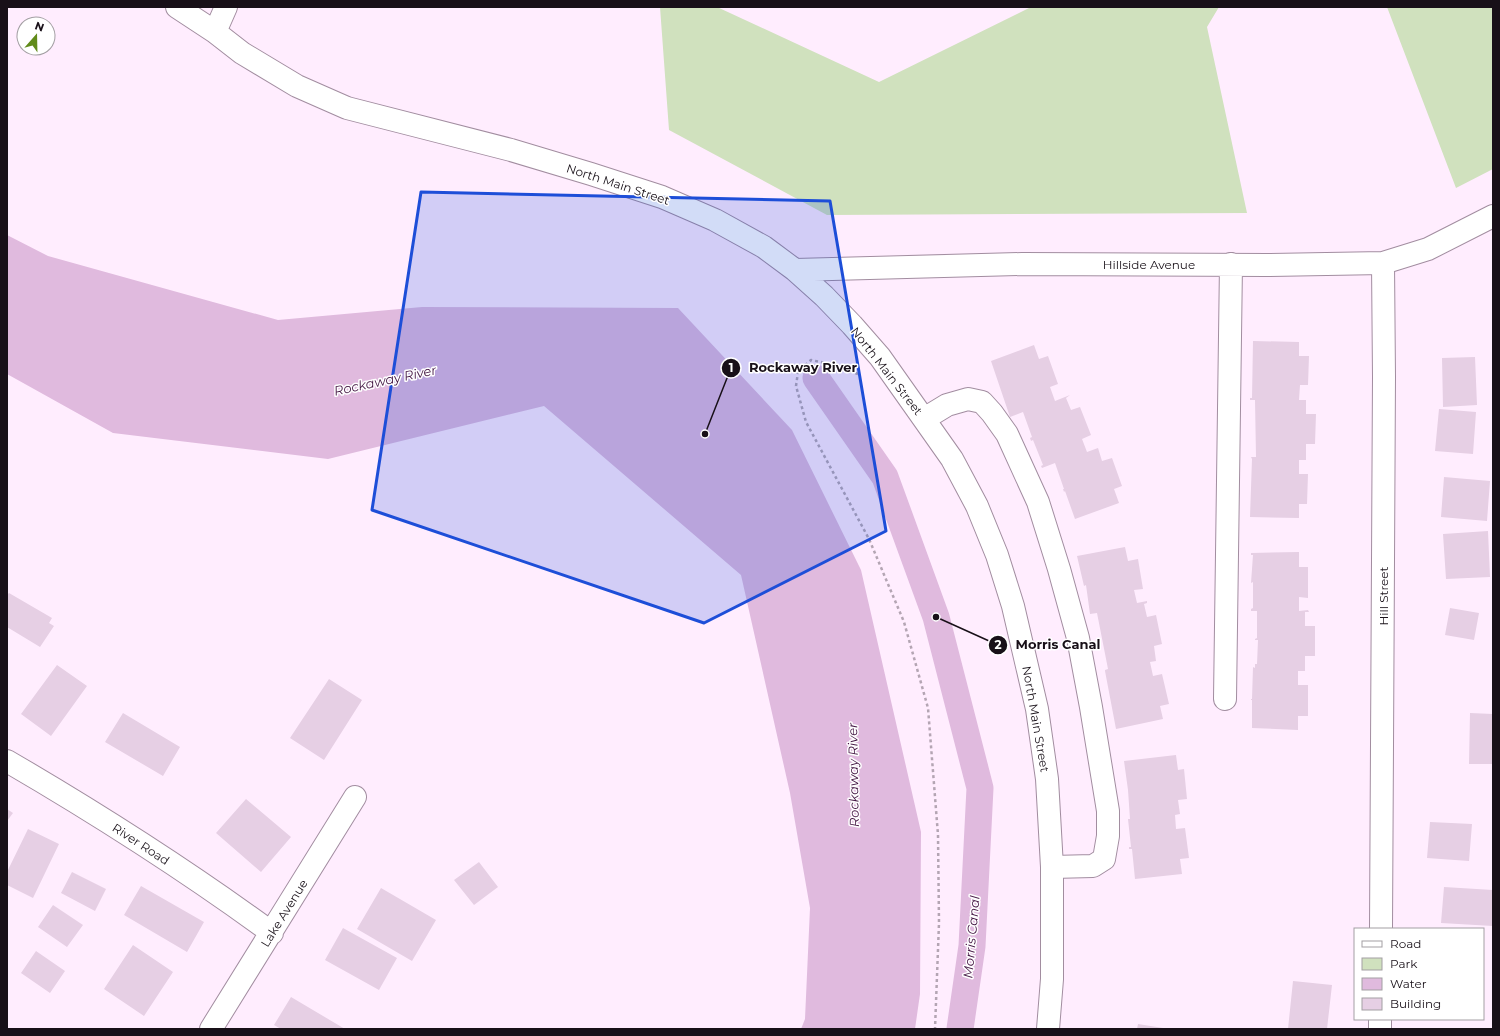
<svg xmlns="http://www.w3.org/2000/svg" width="1500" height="1036" viewBox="0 0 1500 1036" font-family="Montserrat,sans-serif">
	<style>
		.green { fill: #d0e1be }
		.water { fill: #e0bade }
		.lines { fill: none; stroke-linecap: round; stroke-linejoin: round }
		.canal { stroke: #e0bade; stroke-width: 27 }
		.building { fill: #e6cfe4 }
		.minor-casing { stroke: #a28da0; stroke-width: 24 }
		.path { stroke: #b4a5b3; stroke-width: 2.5; stroke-dasharray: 3 3; stroke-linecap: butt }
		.minor { stroke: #fff; stroke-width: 22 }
		.marked { fill: #1d4ed8; fill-opacity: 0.2; stroke: #1d4ed8; stroke-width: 3; stroke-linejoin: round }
		.labels { text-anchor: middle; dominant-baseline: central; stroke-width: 3; stroke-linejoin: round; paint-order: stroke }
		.street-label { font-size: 12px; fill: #181018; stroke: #fff }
		.water-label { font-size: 13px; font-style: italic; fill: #411441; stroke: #fff }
		.leader { fill: none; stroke: #181018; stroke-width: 1.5 }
		.callout-dot { fill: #181018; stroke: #fff; stroke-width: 1.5 }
		.mark-label { font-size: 12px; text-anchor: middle; font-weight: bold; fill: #fff }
		.callout-label { font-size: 13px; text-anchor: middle; font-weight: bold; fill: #181018; stroke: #fff; stroke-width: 3; stroke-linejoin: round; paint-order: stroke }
	</style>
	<rect width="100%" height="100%" fill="#ffedfe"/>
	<path class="green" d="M660,7H717L879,82L1031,7H1219L1207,27L1247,213L827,215L669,130Z
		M1387,7H1493V169L1456,188Z"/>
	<path class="water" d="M7,235L48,256L278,320L422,307L678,308L792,430L861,570L921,832L920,994L915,1029H801L805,1019L810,908L790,793L741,575L544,406L328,459L113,433L7,374Z"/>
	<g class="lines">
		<path class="canal" d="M816,378L885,477L936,617L980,788L972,946L960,1029"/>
	</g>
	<path class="building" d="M1253,341L1299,342V356H1309L1308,385H1300L1299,400H1306V414H1316L1315,444H1306V460H1299V474H1308L1307,504H1299V518L1250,517L1252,459L1251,457H1256L1255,400H1250V398H1252Z
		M1034,345L1039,359L1048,356L1058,384L1050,387L1055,401L1070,395L1066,398L1071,410L1080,407L1091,435L1082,439L1087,452L1098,448L1102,461L1112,458L1122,486L1114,489L1119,503L1075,519L1065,491L1064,492L1063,489H1064L1055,463L1042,468L1041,466L1043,465L1033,440L1031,441L1030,438L1032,437L1023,412L1010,417L991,361Z
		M1475,357L1477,405L1443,407L1442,358Z
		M1439,409L1476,412L1473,454L1435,451Z
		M1444,477L1490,481L1487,521L1441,517Z
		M1488,531L1490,577L1446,579L1443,534Z
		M1125,547L1128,561L1138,559L1143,589L1134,590L1137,603L1147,601V603L1144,604L1147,617L1156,615L1162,644L1154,646L1156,661L1150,662L1153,676L1162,674L1169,704L1160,706L1163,719L1116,729L1105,671V670L1108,669L1097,613L1090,614L1086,585L1084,586L1077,556Z
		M1299,552V567H1308V598L1299,597V611L1308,610L1309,612H1305V626H1315V656H1305V671H1298V685H1308V716H1298V730L1252,728V700H1251V699H1252L1253,667L1255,668V664H1257L1258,640H1255V639L1257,638V611H1251V609L1253,608V582L1251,583L1253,555H1251V553Z
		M9,593L52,618L49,623L54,626L40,647L7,627V595Z
		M1450,608L1479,613L1474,640L1445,635Z
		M57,665L87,686L51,736L21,714Z
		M329,679L362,700L324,760L290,738Z
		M123,713L180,747L163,776L105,742Z
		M1470,713L1493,714V764H1469Z
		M1176,755L1178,770L1184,769L1187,799L1178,800L1180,814L1175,815L1176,829L1185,828L1189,858L1180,859L1182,874L1135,879L1132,849H1129V847H1131L1128,819H1130L1128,790L1124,761Z
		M246,799L291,837L261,872L216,833Z
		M7,809L13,813L7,821Z
		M1430,822L1472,824L1469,861L1427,858Z
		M28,829L59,844L33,898L7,885V872Z
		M479,862L498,887L474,905L454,880Z
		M72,872L106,889L95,911L61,893Z
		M141,886L204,922L187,952L124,915Z
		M1444,887L1493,890V926L1441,923Z
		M381,888L436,920L412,961L357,929Z
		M53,905L83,925L67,947L38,927Z
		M343,928L397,958L379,990L325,960Z
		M133,945L173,972L144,1016L104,989Z
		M36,951L65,971L50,993L21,973Z
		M1293,981L1332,985L1327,1029H1288Z
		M291,997L345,1029H281L274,1025Z
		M1138,1024L1163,1028L1162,1029H1137Z"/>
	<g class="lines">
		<defs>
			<path id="minor" d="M177,7L215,32L242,53L297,86L347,108L511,150L591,174L662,197L715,220L764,247L795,270L824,296L852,325L880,357L952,459L977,506L997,555L1013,606L1037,709L1047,779L1052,867V979L1048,1029
				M215,32L226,7
				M795,270L1022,264L1268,265L1383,263L1428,249L1493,216
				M924,419L947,405L968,399L982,402L992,413L1007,434L1038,502L1059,569L1078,638L1091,707L1108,811V836L1104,859L1093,866L1052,867
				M1225,699L1231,264
				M7,761C98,814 187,871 272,933
				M1381,929L1384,377L1383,263
				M211,1029L355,797
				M1380,1029V1019"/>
		</defs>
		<use href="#minor" class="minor-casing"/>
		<path class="path" d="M858,374L830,364L811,360L798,372L796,386L806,422L869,539L904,622L928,708L938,835L939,923L935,1029"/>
		<use href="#minor" class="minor"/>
	</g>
	<path class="marked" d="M421,192L830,201L886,531L704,623L372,510Z"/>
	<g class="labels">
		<g class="street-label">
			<text transform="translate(618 184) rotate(18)">North Main Street</text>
			<text x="1149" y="264">Hillside Avenue</text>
			<text transform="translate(887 371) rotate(52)">North Main Street</text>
			<text transform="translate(1383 596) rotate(-90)">Hill Street</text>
			<text transform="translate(1036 719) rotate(80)">North Main Street</text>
			<text transform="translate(141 844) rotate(33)">River Road</text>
			<text transform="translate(284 913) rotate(-58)">Lake Avenue</text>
		</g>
		<g class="water-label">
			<text transform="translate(385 380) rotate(-12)">Rockaway River</text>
			<text transform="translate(853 775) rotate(-91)">Rockaway River</text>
			<text transform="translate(971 937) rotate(-85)">Morris Canal</text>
		</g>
	</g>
	<path class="leader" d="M705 434L731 368M936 617L998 645"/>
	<g class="callout-dot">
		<circle cx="705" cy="434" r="4"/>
		<circle cx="936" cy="617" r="4"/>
		<circle cx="731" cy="368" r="10"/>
		<circle cx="998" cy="645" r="10"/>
	</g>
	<g class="mark-label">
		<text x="731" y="372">1</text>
		<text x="998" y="649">2</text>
	</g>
	<g class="callout-label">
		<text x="803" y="372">Rockaway River</text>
		<text x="1058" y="649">Morris Canal</text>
	</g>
	<rect width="1500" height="1036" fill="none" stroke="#181018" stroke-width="16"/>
	<rect x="1354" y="928" width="130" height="92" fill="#ffffff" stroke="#a39fa3"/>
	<rect x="1362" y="941" width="20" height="6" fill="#ffffff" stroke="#a39fa3"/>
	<text x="1390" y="948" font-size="12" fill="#181018">Road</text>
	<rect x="1362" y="958" width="20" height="12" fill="#d0e1be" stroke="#a39fa3"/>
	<text x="1390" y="968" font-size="12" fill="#181018">Park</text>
	<rect x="1362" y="978" width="20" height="12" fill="#e0bade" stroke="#a39fa3"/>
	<text x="1390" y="988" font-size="12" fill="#181018">Water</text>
	<rect x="1362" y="998" width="20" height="12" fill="#e6cfe4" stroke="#a39fa3"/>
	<text x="1390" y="1008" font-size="12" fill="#181018">Building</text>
	<g transform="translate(36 36) rotate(20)"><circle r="19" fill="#ffffff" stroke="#a39fa3"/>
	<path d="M0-3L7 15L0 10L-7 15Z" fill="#618b1a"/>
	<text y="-6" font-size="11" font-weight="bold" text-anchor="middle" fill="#181018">N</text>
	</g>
</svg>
